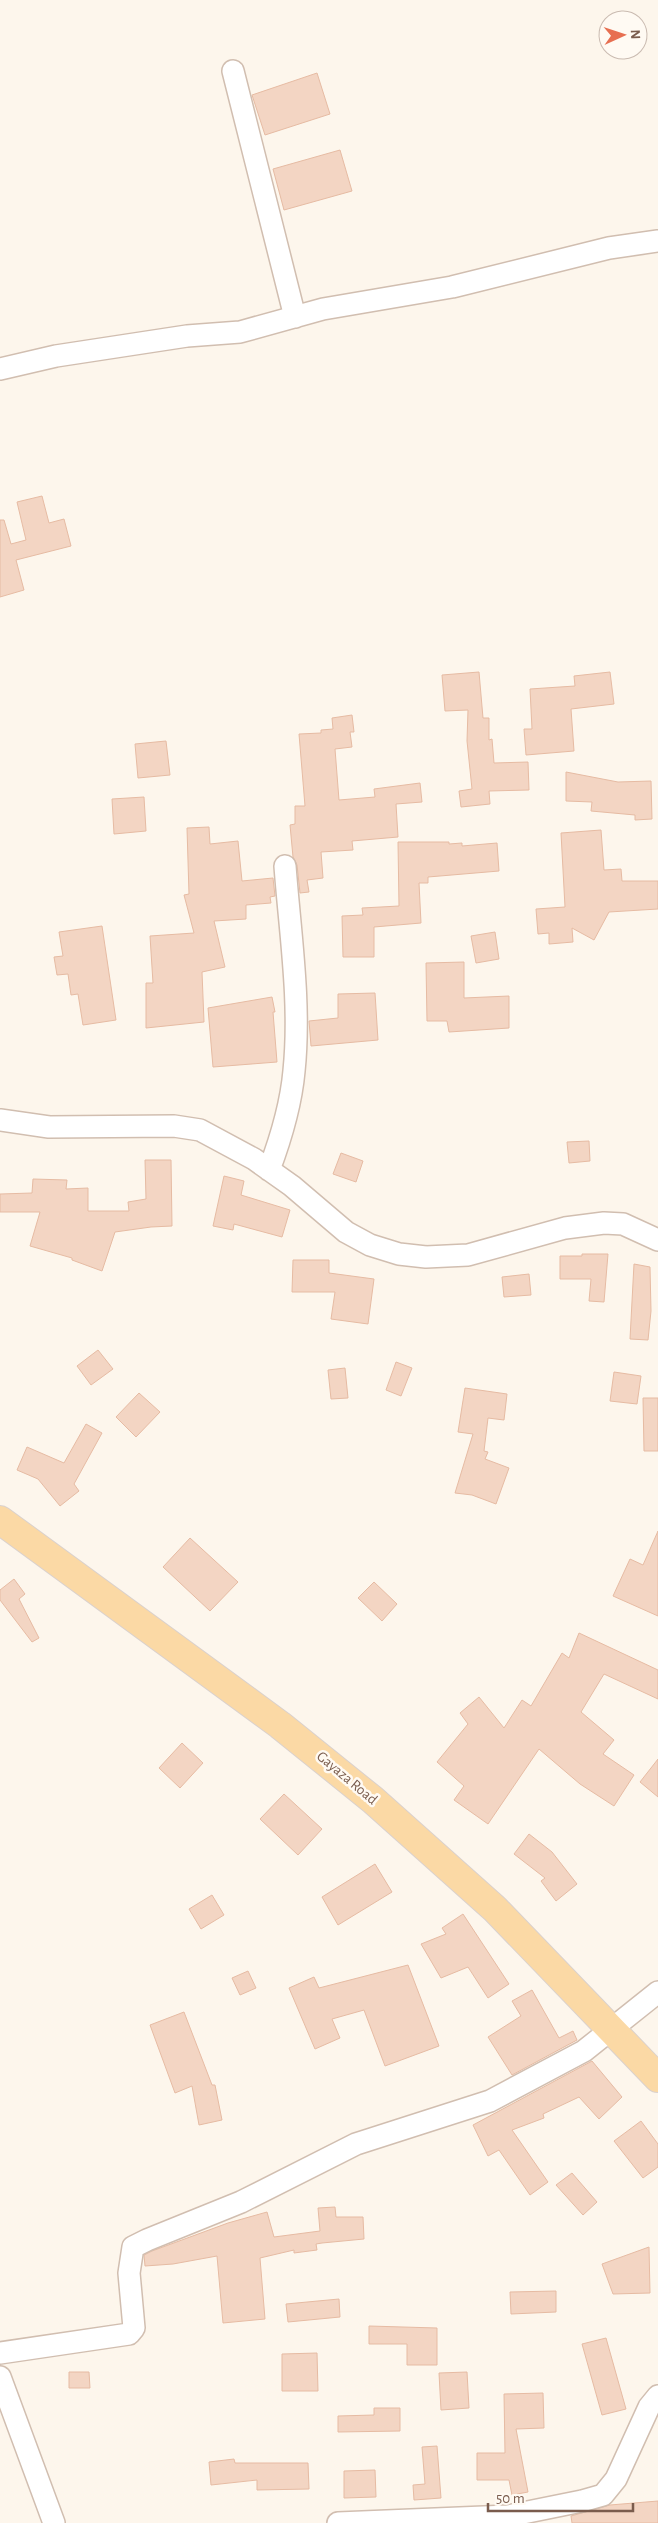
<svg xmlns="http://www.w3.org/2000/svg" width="658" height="2523" viewBox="0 0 658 2523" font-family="'Alegreya Sans',sans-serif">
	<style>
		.building { fill: #f3d5c3; stroke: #e6bba3 }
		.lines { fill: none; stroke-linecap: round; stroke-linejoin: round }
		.street-casing { stroke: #d1beb0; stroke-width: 24 }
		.primary-casing { stroke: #dad1cd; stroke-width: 30 }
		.street { stroke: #fff; stroke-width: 21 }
		.primary { stroke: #fbd9a5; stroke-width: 28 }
		.labels { text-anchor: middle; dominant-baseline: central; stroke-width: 5; stroke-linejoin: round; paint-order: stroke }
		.street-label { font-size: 15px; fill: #7a5c4d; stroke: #fffaf3 }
	</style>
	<rect width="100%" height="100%" fill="#fdf6ec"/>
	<path class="building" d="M317,73L330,114L265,135L252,95Z
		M340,150L352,191L284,210L273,169Z
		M42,496L49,523L64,519L71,546L16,560L24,590L0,597V520H4L11,544L26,540L17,502Z
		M479,672L483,718H489V740L492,739L494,763L528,762L529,790L489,791L490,804L461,807L459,791L472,789L467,741L468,710L445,711L442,675Z
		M610,672L614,704L571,709L574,751L526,755L524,729H532L530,689L575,686L574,676Z
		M352,715L354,732H350L352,747L335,749L339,800L375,797L374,789L420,783L422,802L396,804L398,837L352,841L353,850L321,852L323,878L307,880L309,892L300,893L297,865L293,857L290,825L295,824V806H305L299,734L321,733V730L333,729L332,718Z
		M166,741L170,775L138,778L135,744Z
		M566,772L618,782L651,781L652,819L635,820V815L591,811L592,802L566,801Z
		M144,797L146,831L114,834L112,799Z
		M209,827L210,844L238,841L242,881L273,878L275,896L270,897L271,903L246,905V919L214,921L225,967L202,972L204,1022L146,1028V983H153L150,936L194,933L184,895L189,894L187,828Z
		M601,830L604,870L621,869L622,881H658V909L609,912L594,940L572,928L573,942L549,944V933L538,934L536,909L565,907L561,833Z
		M398,842H449V844L462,843V846L497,843L499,871L428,877V883H419L421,923L374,927V957H343L342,916L363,915L362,908L399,906Z
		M102,926L116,1020L83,1025L78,994L71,995L68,974L57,975L54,957L63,956L59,932Z
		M495,932L499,959L476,963L471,936Z
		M464,962V998L509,996V1028L449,1032L447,1021H427L426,963Z
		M375,993L378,1040L311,1046L309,1021L338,1018V994Z
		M272,997L275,1012H273L277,1062L213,1067L208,1008Z
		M589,1141L590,1161L569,1163L567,1142Z
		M341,1153L363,1161L356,1182L333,1174Z
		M145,1160H171L172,1226L151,1227L115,1232L102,1271L72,1260V1258L30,1246L40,1212H0V1194L32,1193L33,1179L67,1180L66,1189L88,1188V1211H129L128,1202L146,1199Z
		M224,1176L244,1181L241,1195L290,1210L282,1237L234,1224L233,1230L213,1226Z
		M582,1254H608L604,1302L589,1301L591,1279H560V1256H582Z
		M293,1260H329V1273L374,1279L368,1324L331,1319L335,1292H292Z
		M634,1264L650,1267L651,1311L648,1340L630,1339Z
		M529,1274L531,1295L504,1297L502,1277Z
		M98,1350L113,1369L91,1385L77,1366Z
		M396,1362L412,1368L401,1396L386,1390Z
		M345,1368L348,1398L331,1399L328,1370Z
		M614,1372L641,1376L637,1404L610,1401Z
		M465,1388L507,1394L504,1420L488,1418L484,1451L488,1452L485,1459L509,1468L496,1504L472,1495L455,1493L473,1434L458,1432Z
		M139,1393L160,1412L136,1437L116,1417Z
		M643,1398H658V1451H644Z
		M86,1424L102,1433L74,1484L79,1491L60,1506L38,1479L17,1470L27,1447L64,1463Z
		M658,1531V1616L613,1596L630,1559L643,1565Z
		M190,1538L238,1582L210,1611L163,1567Z
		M14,1579L25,1594L19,1599L39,1638L32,1642L0,1600V1590Z
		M374,1582L397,1604L382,1621L358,1598Z
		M579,1633L658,1670V1699L604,1674L581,1712L614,1740L603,1754L634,1775L614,1806L580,1784L539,1749L488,1824L454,1800L464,1786L437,1762L468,1724L460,1713L479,1697L504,1728L522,1700L531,1706L562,1653L569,1658Z
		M182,1743L203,1763L180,1788L159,1768Z
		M658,1759V1797L640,1782Z
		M284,1794L322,1829L298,1855L260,1819Z
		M529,1834L552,1852L577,1884L556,1901L541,1881L545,1878L514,1854Z
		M375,1864L392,1892L338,1925L322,1897Z
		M212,1895L224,1915L201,1929L189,1909Z
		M463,1914L509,1984L488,1998L468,1967L441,1978L421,1944L446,1934L442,1928Z
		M408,1965L439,2046L385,2066L364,2010L332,2019L340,2038L315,2049L289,1988L314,1977L319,1988Z
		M248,1971L256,1988L240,1995L232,1978Z
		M532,1990L559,2038L573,2031L577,2040L512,2075L488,2037L521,2016L512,2001Z
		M184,2012L212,2085H215L222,2120L199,2125L192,2086L175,2093L150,2025Z
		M592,2061L622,2097L599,2119L579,2097L543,2114L544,2118L512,2130L548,2182L530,2195L499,2150L488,2156L473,2125Z
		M641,2121L658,2144V2167L643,2178L614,2141Z
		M572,2173L597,2202L583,2215L556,2185Z
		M335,2207L336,2217H363L364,2239L322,2243L316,2244L317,2250L294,2253V2250L260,2258L265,2319L223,2323L217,2256L173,2264L145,2266L144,2255L152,2251L228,2223L267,2212L274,2237L320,2231L318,2208Z
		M649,2247L650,2293L613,2294L602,2264Z
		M556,2291V2312L511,2314L510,2292Z
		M339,2299L340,2317L288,2322L286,2304Z
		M369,2326L437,2328V2365H407V2344H369Z
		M606,2338L626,2409L602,2415L582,2344Z
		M317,2353L318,2391H282V2354Z
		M69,2372H89L90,2388H69Z
		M467,2372L469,2408L441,2410L439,2373Z
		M543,2393L544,2428L516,2429L528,2492L512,2495L509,2480H477V2453H505L504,2394Z
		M374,2408H400V2431L338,2432V2416L374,2415Z
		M437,2446L441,2498L414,2500L413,2485L425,2484L422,2447Z
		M234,2459L235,2463H308L309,2489L257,2490V2480L211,2485L209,2462Z
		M375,2470L376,2497L344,2498V2471Z
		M658,2501V2523H572L571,2516L610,2505Z"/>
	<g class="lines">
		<defs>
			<path id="street" d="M233,71L295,317
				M0,369L56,356L187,336L240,332L323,309L452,287L609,248L658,241
				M0,1120L49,1127L174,1126L200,1130L254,1159L292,1186L346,1232L370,1245L399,1254L426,1257L468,1255L565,1228L604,1223L623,1224L658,1240
				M269,1170C281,1138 291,1105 294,1071C301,1003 290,933 285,866
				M0,2353L129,2334L134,2328L129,2273L133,2247L147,2240L241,2202L356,2144L490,2101L584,2051L658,1992
				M0,2377L54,2523
				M338,2523L508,2516L582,2501L603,2495L616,2479L649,2407L658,2396"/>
			<path id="primary" d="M0,1520L280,1725L373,1800L495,1909L658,2078"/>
		</defs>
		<use href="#street" class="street-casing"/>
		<use href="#primary" class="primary-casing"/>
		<use href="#street" class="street"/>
		<use href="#primary" class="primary"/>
	</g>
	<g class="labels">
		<g class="street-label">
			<text transform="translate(347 1778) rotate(40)">Gayaza Road</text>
		</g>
	</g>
	<g transform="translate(623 35) rotate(87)"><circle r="24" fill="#fffaf3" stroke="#cabbb1"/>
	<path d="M0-4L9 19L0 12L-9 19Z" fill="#e76f51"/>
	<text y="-8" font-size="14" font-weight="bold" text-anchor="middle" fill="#7a5c4d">N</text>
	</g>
	<path d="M488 2503v8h145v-8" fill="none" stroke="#7a5c4d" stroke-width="2.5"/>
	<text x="496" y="2503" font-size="15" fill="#7a5c4d" stroke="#fffaf3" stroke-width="4" paint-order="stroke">50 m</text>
</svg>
